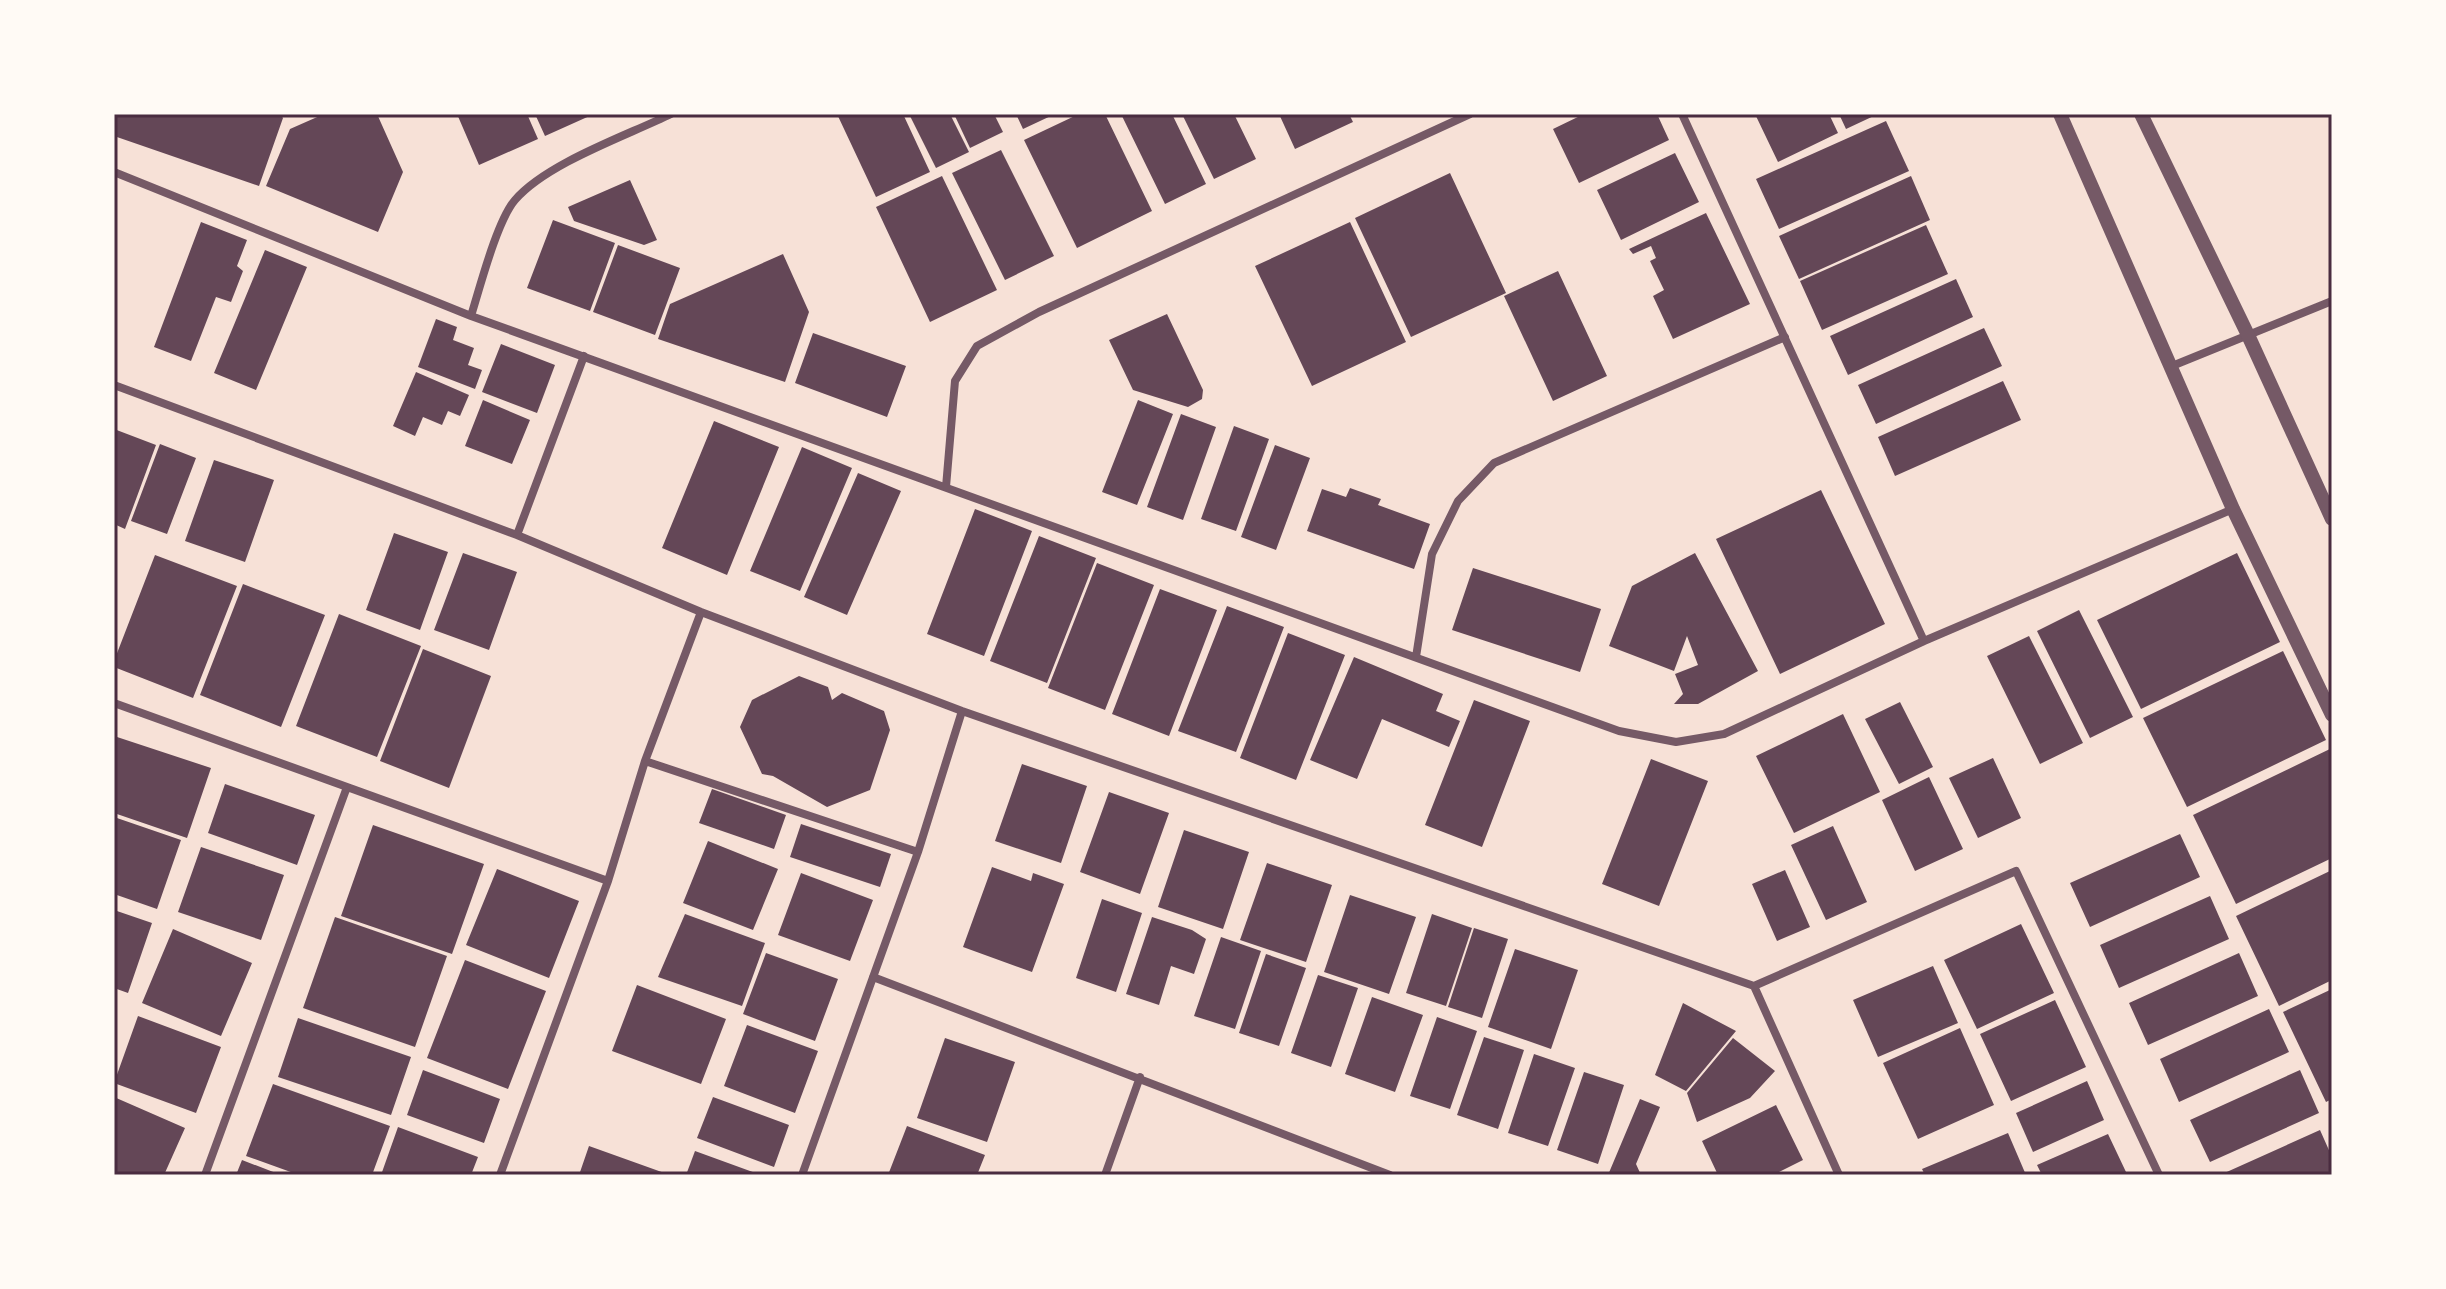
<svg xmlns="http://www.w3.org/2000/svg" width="2446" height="1289" viewBox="0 0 2446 1289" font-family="'Golos Text',sans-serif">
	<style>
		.building { fill: #644757 }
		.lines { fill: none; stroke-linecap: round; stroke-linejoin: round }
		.minor { stroke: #755966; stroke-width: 8 }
		.tertiary { stroke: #755966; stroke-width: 14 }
		.neatline { fill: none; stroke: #4a2c40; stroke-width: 3 }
	</style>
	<rect width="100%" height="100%" fill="#f7e1d7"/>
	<path class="building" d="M114,114H280L283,118L259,186L114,136Z
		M324,114H377L403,172L378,232L266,186L290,129Z
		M457,114H527L538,139L479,165Z
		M535,114H594L545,136Z
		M837,114H903L930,172L876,197Z
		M909,114H950L969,152L936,168Z
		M954,114H994L1003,132L970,148Z
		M1016,114H1055L1023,129Z
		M1079,114H1105L1152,211L1077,248L1024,140Z
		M1121,114H1172L1206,184L1165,204Z
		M1182,114H1234L1256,159L1214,179Z
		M1279,114H1349L1353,122L1295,149Z
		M1584,114H1657L1669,140L1579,183L1553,129Z
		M1755,114H1829L1838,133L1778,162Z
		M1839,114H1878L1846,129Z
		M1886,121L1909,171L1779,229L1756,179Z
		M1001,150L1054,256L1005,280L952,173Z
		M1675,153L1699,202L1621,240L1597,190Z
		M1450,173L1506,293L1411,337L1355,218Z
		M942,176L997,290L930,322L876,207Z
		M1911,176L1930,220L1799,279L1779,236Z
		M630,180L657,240L644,245L574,221L568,207Z
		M1706,213L1750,304L1673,339L1653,296L1664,290L1650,261L1656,258L1651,246L1633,254L1629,249Z
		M553,220L615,243L590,311L527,288Z
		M201,222L247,240L237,266L243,271L231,302L216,297L191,361L154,347Z
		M1350,222L1406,342L1312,386L1255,266Z
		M1926,225L1948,274L1822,330L1800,281Z
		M618,245L680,268L655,335L593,312Z
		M265,250L307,267L256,390L214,373Z
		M783,254L809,312L785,382L658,339L670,304Z
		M1558,271L1607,376L1553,401L1504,296Z
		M1956,279L1973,317L1848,375L1830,336Z
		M1167,314L1203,390L1202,399L1188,407L1133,390L1109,340Z
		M436,319L457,327L453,340L474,348L468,365L482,370L475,389L418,367Z
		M1984,328L2002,366L1876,424L1858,385Z
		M813,333L906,366L887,417L795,383Z
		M501,344L555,365L537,413L482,392Z
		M416,372L469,395L460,416L448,411L442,425L423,417L415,436L393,426Z
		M2003,381L2021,420L1895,476L1878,437Z
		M483,400L530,420L512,464L465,446Z
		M1138,400L1173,414L1137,505L1102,492Z
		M1181,414L1216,427L1183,520L1147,507Z
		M714,421L779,447L727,575L662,548Z
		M1234,426L1269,439L1236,531L1201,519Z
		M114,429L156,445L125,529L114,524Z
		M160,444L196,458L167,534L131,521Z
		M1275,445L1310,458L1276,550L1241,537Z
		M802,447L852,468L800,591L750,571Z
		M214,460L274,480L245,562L185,541Z
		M858,473L901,491L847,615L804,597Z
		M1350,488L1381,499L1378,505L1430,524L1414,569L1307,531L1322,489L1346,497Z
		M1821,490L1885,624L1780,674L1716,539Z
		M975,509L1032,531L984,656L927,634Z
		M394,533L448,552L420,630L366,610Z
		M1039,536L1096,558L1047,683L990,661Z
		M463,553L517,572L489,650L434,630Z
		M1695,553L1758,671L1698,704H1674L1683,694L1675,674L1698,665L1687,636L1674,671L1609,646L1632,586Z
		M2237,553L2280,642L2141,709L2097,620Z
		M155,555L237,586L193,698L114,667V661Z
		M1097,563L1154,585L1105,710L1048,688Z
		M1473,568L1601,609L1580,672L1452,630Z
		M243,584L325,615L281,727L200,695Z
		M1160,589L1217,610L1169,736L1112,714Z
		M1227,606L1284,627L1236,752L1178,731Z
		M2079,610L2133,717L2090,738L2037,631Z
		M339,614L421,646L377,757L296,726Z
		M1288,633L1345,655L1296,780L1240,758Z
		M2029,636L2083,743L2040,764L1987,656Z
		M423,649L491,676L449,788L380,761Z
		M2283,651L2326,740L2187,807L2143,718Z
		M1354,657L1443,694L1436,711L1460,721L1449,747L1382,719L1357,779L1310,760Z
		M799,676L828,687L832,700L842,693L884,711L890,730L870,790L827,807L773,776L762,774L740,727L752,700Z
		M1474,700L1530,721L1482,847L1425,825Z
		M1900,702L1933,767L1899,784L1865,719Z
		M1843,714L1880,792L1794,833L1756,756Z
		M114,736L211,768L187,838L114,813Z
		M2332,748V858L2236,904L2193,815Z
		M1993,758L2021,818L1978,838L1949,778Z
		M1651,759L1708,781L1659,906L1602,884Z
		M1022,764L1087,786L1061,863L995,841Z
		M1929,777L1963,849L1915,871L1882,800Z
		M225,784L315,815L297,865L208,833Z
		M712,789L786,815L774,849L699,823Z
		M1109,792L1169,813L1140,894L1080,872Z
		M114,817L181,840L157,909L114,894Z
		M801,824L891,854L880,887L790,857Z
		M373,825L484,864L452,954L341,916Z
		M1833,826L1867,902L1826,920L1791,845Z
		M1184,830L1249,852L1223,929L1158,907Z
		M2180,834L2200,877L2090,927L2070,883Z
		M708,841L778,869L753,930L683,903Z
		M201,847L284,875L261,940L178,912Z
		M1267,863L1332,885L1306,962L1240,940Z
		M992,867L1031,881L1033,873L1064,884L1032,972L963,947Z
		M497,869L579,901L549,978L466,945Z
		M1785,870L1810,927L1777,941L1752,884Z
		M2332,870V980L2279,1006L2236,916Z
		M801,873L873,900L850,961L778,935Z
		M1350,895L1416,917L1389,994L1324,972Z
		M2210,896L2229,939L2119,988L2100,945Z
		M1102,899L1142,913L1116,992L1076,978Z
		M114,910L152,923L128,993L114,988Z
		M685,914L765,943L742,1006L658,977Z
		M1432,914L1472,928L1446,1006L1406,993Z
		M335,917L447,956L415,1047L303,1008Z
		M1152,917L1192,930L1206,939L1194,974L1171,966L1159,1005L1126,994Z
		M2021,924L2054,993L1977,1029L1944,960Z
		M1474,928L1508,939L1482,1018L1448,1007Z
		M173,929L252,963L221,1036L142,1003Z
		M1221,937L1261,951L1235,1029L1194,1016Z
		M1515,949L1578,970L1551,1049L1488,1027Z
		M766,953L838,979L815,1041L743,1014Z
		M2239,953L2258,996L2148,1045L2129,1003Z
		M1266,954L1306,968L1279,1046L1239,1033Z
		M465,960L546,991L508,1089L427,1058Z
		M1933,966L1958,1023L1878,1057L1853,1000Z
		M1318,975L1358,988L1331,1067L1291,1053Z
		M637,985L726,1019L701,1084L612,1051Z
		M2332,989V1099L2326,1102L2283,1012Z
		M1372,997L1423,1015L1395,1092L1345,1074Z
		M2055,1000L2086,1067L2011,1101L1980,1034Z
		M1683,1003L1736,1031L1686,1091L1655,1075Z
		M2269,1009L2289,1052L2179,1102L2160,1059Z
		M138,1016L221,1047L196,1113L114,1083Z
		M1437,1017L1477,1031L1450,1109L1410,1096Z
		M298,1018L411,1057L391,1115L278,1077Z
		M747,1025L818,1051L795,1113L724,1086Z
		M1960,1028L1994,1105L1918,1139L1883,1063Z
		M1484,1037L1524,1050L1498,1129L1457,1115Z
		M945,1038L1015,1062L987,1142L917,1118Z
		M1733,1038L1775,1071L1750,1098L1697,1122L1687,1093Z
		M1534,1054L1575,1068L1548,1146L1508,1133Z
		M423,1070L500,1099L484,1143L407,1115Z
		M2300,1070L2319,1113L2210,1162L2190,1120Z
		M1584,1072L1624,1085L1598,1164L1557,1150Z
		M2087,1081L2104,1120L2033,1152L2016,1113Z
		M273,1084L390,1126L372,1175H299L246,1156Z
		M114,1097L185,1128L164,1175H114Z
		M713,1097L789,1125L774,1167L697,1138Z
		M1640,1099L1660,1107L1636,1164L1641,1175H1608Z
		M1776,1105L1803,1160L1773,1175H1718L1702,1141Z
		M907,1126L985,1155L977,1175H888Z
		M398,1127L478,1157L471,1175H381Z
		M2320,1130L2332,1157V1175H2220Z
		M2008,1133L2026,1175H1925L1922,1169Z
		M2108,1134L2126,1172L2120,1175H2042L2037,1165Z
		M589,1146L670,1175H579Z
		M695,1151L761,1175H686Z
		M242,1160L281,1175H236Z"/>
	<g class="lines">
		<path class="minor" d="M1682,114L1924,641
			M114,172L471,316L1619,731L1676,742L1724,734L1924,641L2233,509
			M471,316C480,287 497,221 515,200C547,163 626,136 671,114
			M2172,366L2332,301
			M114,385L517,535L701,612L962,711L1754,986L2016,871L2159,1175
			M946,487L955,381L977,346L1039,312L1470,114
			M517,535L584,356
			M1416,657L1432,554L1458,501L1494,463L1785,337
			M114,703L608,881
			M645,761L918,852
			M873,977L1390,1175
			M1754,986L1839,1175
			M205,1175L347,787
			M500,1175L608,881L645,761L701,612
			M802,1175L918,852L962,711
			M1105,1175L1140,1077"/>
		<path class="tertiary" d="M2060,114L2233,509L2332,715
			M2141,114L2248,335L2332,519"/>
	</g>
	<rect width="2446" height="1289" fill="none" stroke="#fffaf5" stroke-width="232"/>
	<rect x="116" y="116" width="2214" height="1057" class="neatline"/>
</svg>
